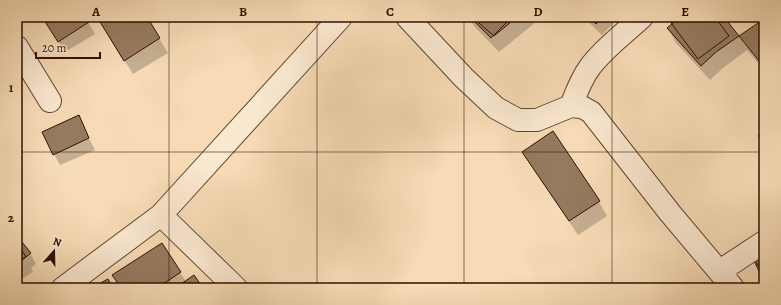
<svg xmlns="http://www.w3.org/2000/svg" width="781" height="305" viewBox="0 0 781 305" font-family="Alegreya,serif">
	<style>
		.shadow { fill: #0003 }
		.building { fill: #967a5f; stroke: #2d1100 }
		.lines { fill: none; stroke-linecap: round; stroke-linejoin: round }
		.minor-casing { stroke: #60442e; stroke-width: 24 }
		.minor { stroke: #fae8d0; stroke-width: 22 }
		.grid { fill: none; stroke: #2d1100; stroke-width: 1; stroke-opacity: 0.55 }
		.neatline { fill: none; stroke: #2d1100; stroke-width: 1.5 }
		.grid-label { font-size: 13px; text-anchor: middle; font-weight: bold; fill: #2d1100 }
	</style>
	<rect width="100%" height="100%" fill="#f7dbb6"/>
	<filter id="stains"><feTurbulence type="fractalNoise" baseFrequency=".005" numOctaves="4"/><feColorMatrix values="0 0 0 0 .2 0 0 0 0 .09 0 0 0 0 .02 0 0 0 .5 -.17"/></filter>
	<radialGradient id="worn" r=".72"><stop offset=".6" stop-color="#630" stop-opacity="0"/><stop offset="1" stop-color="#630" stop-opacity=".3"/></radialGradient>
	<path class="shadow" d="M43,17H85L95,34L65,52Z
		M97,17H146L168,53L133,74Z
		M468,17H542L499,52L474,26Z
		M583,17H619L602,35Z
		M682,17H723L738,37L764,20V70L747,50L724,67L710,80L676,43L668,28Z
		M78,117L95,150L60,165L54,154Z
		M764,130V146L759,137Z
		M532,166L599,202L607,216L578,235Z
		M17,238L30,253L36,264L31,268L33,272L17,282Z
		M162,244L186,282L202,288H121L114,276Z"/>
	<path class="building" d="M42,17H86L89,22L58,42Z
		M97,17H147L160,38L124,61Z
		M470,17H512L491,38Z
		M472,17H517L494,36Z
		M588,17H602L596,24Z
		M678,17H715L729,36L698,59L671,23Z
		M680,17H724L739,36L716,52L701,66L667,28Z
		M764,19V67L739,36Z
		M79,115L89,138L53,155L42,132Z
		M764,129V142L758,136Z
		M553,131L600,201L569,221L522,152Z
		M17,236L31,253L17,264Z
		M17,242L26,257L17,262Z
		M162,243L181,272L157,288H121L112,275Z
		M764,251V275L753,257Z
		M764,256V281L754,261Z
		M194,275L203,288H175Z
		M108,279L113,288H91Z"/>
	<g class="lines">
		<defs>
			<path id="minor" d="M407,17L464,78L496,108L518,120H537L571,106L582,107L591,112L670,213L733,288
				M17,47L50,101
				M571,106C576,93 581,79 590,67C604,48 625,33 642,17
				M720,271L764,242
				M63,288L161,215
				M236,288L161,215L341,17"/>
		</defs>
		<use href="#minor" class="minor-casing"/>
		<use href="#minor" class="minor"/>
	</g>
	<path class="grid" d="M169,17V288M317,17V288M464,17V288M612,17V288M17,152H764"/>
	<rect width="781" height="305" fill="none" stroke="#f7dbb6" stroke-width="44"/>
	<g transform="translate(54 251) rotate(20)" stroke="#fae8d0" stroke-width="3" paint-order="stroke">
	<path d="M0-3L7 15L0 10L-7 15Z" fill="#2d1100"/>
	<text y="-6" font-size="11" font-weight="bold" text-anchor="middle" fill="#2d1100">N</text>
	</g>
	<path d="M36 52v6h64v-6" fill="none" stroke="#2d1100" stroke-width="2"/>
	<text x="42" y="52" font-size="12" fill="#2d1100" stroke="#fae8d0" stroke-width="3" paint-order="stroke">20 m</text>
	<rect x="22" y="22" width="737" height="261" class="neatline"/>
	<g class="grid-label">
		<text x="96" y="16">A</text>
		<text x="243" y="16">B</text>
		<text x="390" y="16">C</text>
		<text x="538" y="16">D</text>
		<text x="685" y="16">E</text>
		<text x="11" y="92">1</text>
		<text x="11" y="222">2</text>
	</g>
	<rect width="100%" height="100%" filter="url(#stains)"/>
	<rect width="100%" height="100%" fill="url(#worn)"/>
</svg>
